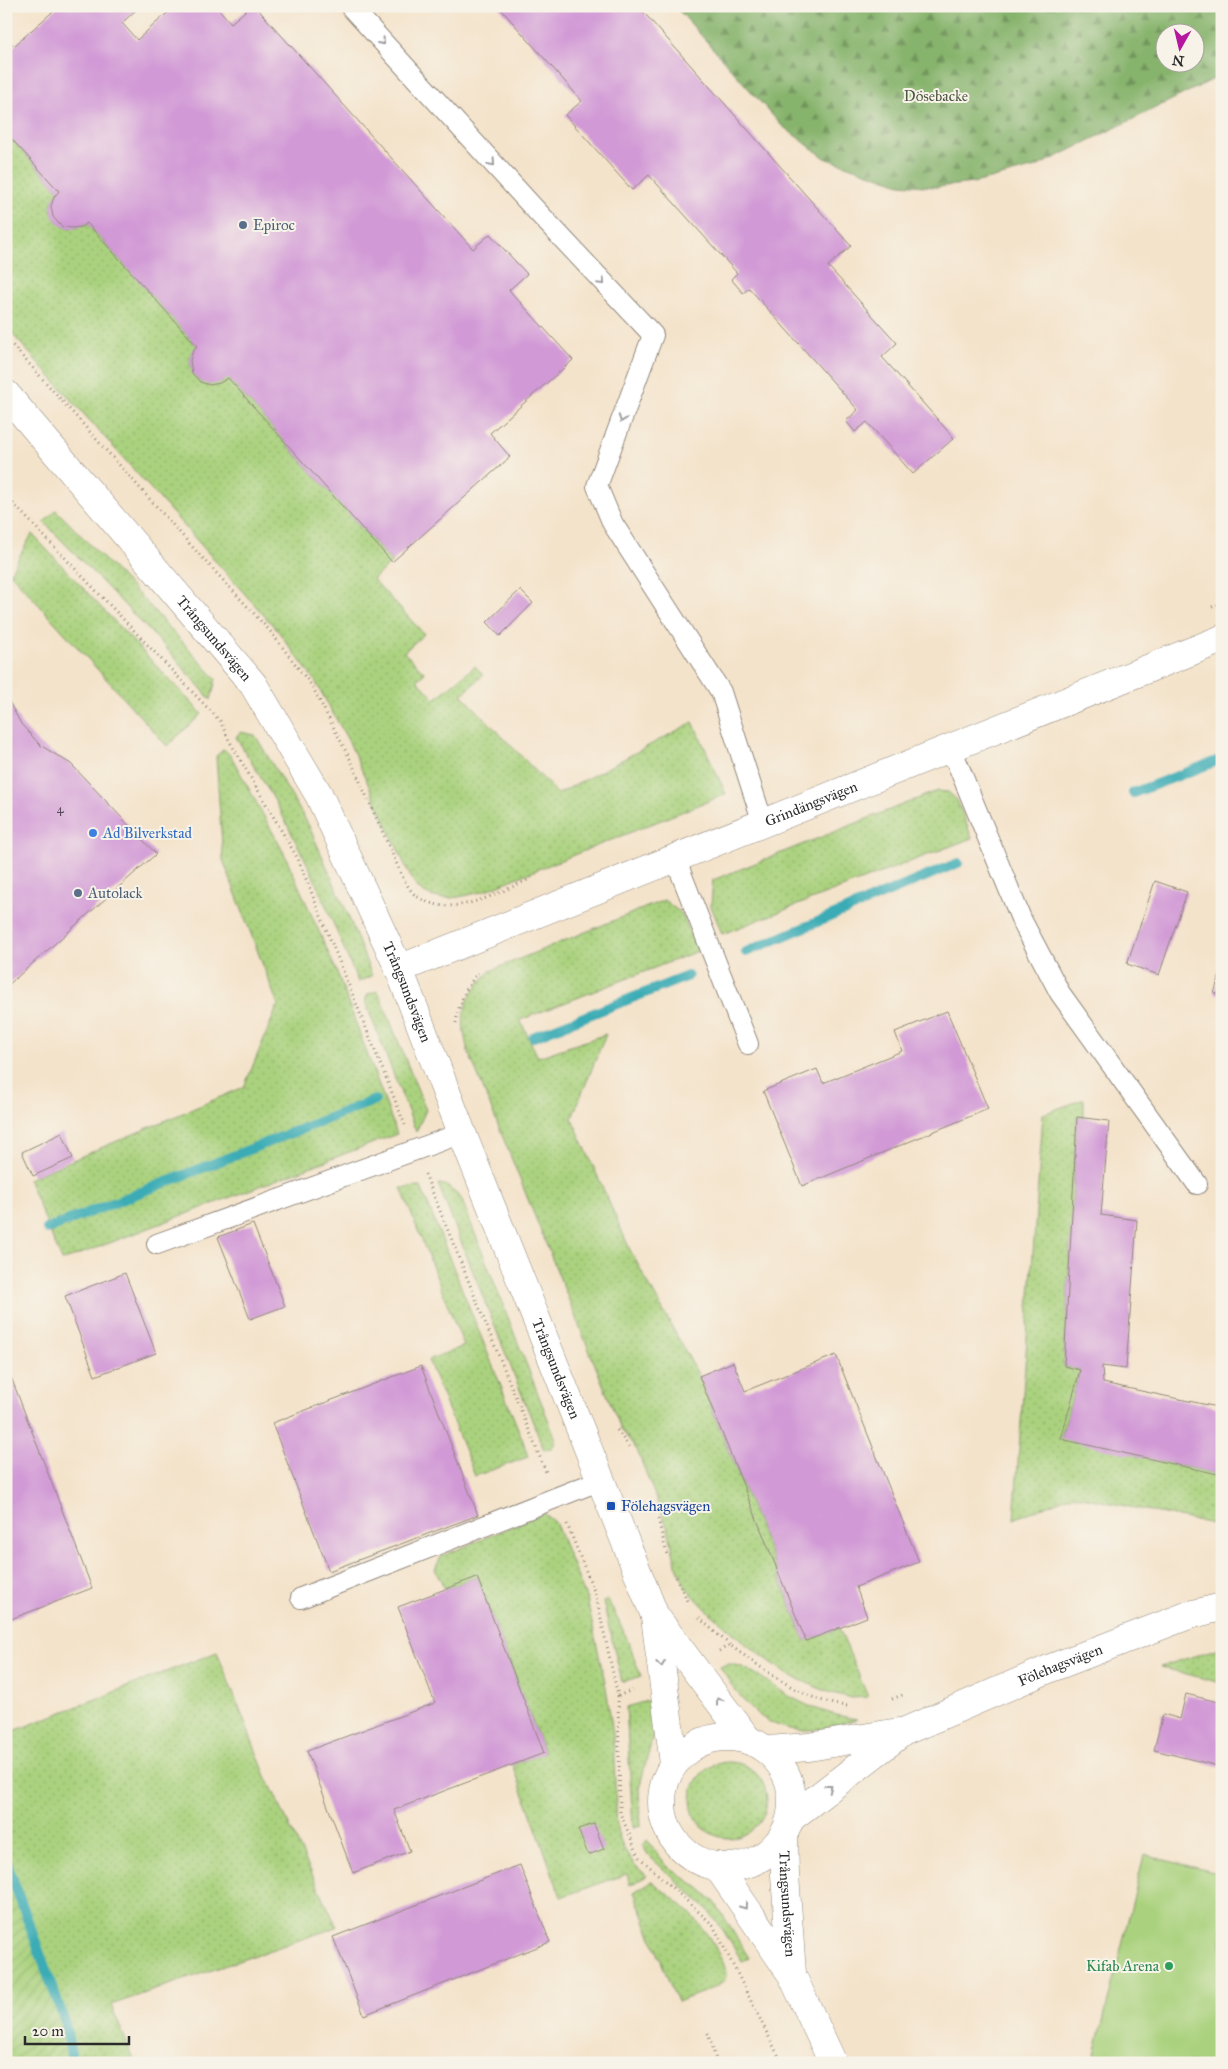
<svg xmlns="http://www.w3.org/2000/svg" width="1228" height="2069" viewBox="0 0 1228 2069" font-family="'IM FELL Great Primer',serif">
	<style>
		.grass { fill: url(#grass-dots); stroke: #6a7e54 }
		.forest { fill: url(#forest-firs); stroke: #59704c; fill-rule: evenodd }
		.garden { fill: url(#garden-furrows); stroke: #6a7e54 }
		.pitch { fill: #aad27e; stroke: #6a7e54 }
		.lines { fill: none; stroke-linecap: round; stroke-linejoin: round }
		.stream { stroke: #3bacb5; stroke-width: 10 }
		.building { fill: #d199d6 }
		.service-casing { stroke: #90877b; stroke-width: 22 }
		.minor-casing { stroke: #90877b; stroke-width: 29 }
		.tertiary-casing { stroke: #90877b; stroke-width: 29 }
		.secondary-casing { stroke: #90877b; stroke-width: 29 }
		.path { stroke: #90877b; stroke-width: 3; stroke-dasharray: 1 4; stroke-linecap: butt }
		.service { stroke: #fff; stroke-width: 20 }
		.minor { stroke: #fff; stroke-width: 28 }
		.tertiary { stroke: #fff; stroke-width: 28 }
		.secondary { stroke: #fff; stroke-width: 28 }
		.oneway { stroke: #a0a0a0 }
		.service-dot { fill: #5c6f8a; stroke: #f7f3e8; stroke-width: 2 }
		.shop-dot { fill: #3f7fe0; stroke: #f7f3e8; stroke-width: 2 }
		.transit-dot { fill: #1a4fb4; stroke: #f7f3e8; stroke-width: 2 }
		.leisure-dot { fill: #2e9e5b; stroke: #f7f3e8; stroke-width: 2 }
		.labels { text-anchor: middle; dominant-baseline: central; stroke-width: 4; stroke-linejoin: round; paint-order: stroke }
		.number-label { font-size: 12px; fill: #544656 }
		.park-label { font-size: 15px; fill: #4b5540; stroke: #f7f3e8 }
		.service-label { font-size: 15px; fill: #4e5e75; stroke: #f7f3e8; text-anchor: start }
		.street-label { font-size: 15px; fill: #2b2b2b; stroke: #f7f3e8 }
		.shop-label { font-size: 15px; fill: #366cbe; stroke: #f7f3e8; text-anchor: start }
		.transit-label { font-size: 15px; fill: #164399; stroke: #f7f3e8; text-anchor: start }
		.leisure-label { font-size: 15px; fill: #27864d; stroke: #f7f3e8; text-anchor: end }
	</style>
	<defs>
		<pattern id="grass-dots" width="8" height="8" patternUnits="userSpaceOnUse" patternTransform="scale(1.25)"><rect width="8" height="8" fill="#aad27e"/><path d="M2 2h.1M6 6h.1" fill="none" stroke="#92b46d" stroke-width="1.8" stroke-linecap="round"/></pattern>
		<pattern id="forest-firs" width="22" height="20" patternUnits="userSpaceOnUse" patternTransform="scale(1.25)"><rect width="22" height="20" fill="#87b46d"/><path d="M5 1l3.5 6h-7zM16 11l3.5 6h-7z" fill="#6f935a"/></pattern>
		<pattern id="garden-furrows" width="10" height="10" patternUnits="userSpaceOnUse" patternTransform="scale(1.25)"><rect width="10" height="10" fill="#aad27e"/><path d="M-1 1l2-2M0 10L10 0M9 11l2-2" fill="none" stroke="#92b46d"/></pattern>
	</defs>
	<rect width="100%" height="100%" fill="#f7f3e8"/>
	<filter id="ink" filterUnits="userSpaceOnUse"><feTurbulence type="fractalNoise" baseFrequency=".02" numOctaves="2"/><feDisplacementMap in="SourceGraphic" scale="10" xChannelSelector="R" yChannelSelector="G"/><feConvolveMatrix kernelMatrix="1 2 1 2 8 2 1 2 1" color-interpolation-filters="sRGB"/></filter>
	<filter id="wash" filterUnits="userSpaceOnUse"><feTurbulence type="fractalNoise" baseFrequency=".0096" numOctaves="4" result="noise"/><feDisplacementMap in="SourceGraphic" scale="20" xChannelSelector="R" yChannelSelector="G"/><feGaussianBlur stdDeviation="1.12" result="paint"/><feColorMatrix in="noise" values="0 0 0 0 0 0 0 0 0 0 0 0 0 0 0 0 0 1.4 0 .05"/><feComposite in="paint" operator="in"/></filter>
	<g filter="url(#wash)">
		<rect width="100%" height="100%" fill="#f4e3cb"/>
		<path class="grass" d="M6,133L59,191C38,212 64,240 87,223L197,346C186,358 189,370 200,382L228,378L392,562L373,579L424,634L404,652L425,673L417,680L435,699L475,666L483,675L462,695L558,794L693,722L726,794L484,891C465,896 436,905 419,889C416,886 413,880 410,876L349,742L315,681L278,631L6,327Z
			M56,510L148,604L216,679L211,700L167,649L44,522Z
			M32,534L202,714L167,746L10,573Z
			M240,732L255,735L308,824L346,910L372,976L358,982L312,873L275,801L236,737Z
			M224,749L231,756L284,853L337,972L397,1134L62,1261L28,1179L244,1087L278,1005L223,860L216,756Z
			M937,791L948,792L957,800L972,838L722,934L711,906L713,880Z
			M664,900L682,914L698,951L520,1020L538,1057L606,1034L572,1118L631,1252L699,1376L805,1641L839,1628L868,1697L851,1698L825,1691L787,1674L746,1644L708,1611L686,1588L676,1564L668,1529L637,1450L621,1429L468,1051C458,1014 464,998 490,971Z
			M378,991L426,1110L416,1132L365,1001L368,994Z
			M1084,1099V1118L1077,1117L1064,1366L1080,1370L1061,1438L1222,1475V1526L1072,1495L1014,1519L1043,1114Z
			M438,1184L446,1185L461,1198L555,1437V1444L550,1449L544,1450Z
			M421,1187L523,1441L528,1457L475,1476L428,1360L464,1346L401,1188Z
			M544,1513L555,1522L587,1600L606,1687L613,1734L617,1830L623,1847L634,1864L647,1876L630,1885L627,1874L561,1897L513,1765L544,1752L477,1577L445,1589L435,1569L441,1557L447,1554Z
			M608,1600L625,1634L641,1676L622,1682L603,1602Z
			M1222,1647V1681L1217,1682L1160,1667Z
			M217,1652L266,1776L337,1927L111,2005L134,2060L123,2063H73L64,2019L6,1861V1734Z
			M727,1664C747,1663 773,1687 791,1697C813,1709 832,1715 857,1719C842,1723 826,1729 811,1730C765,1733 742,1703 720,1667Z
			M650,1700L655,1728L639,1789L641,1826L633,1828L626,1707Z
			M691 1800a38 38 0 1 1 76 0a38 38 0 1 1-76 0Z
			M647,1840L668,1867L701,1889L715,1902L749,1958L742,1961L723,1930L704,1906L649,1856L642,1845Z
			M652,1881C665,1893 681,1903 693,1916C702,1926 732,1967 725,1979C719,1988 687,1998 677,2002L634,1892Z"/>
		<path class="forest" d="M675,6H1222V75L1036,167L974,183L936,187L900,184L825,158L781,125ZM1166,32H1196V62H1166Z"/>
		<path class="garden" d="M6,1862L64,2019L73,2063H6Z"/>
		<path class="pitch" d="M1144,1855L1222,1874V2063H1113L1094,2058Z"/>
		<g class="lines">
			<path class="stream" d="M1133,793L1222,759
				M746,952L958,863
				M533,1037L688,976
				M47,1229L375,1100
				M6,1861L64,2019L73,2063"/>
		</g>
		<g id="blocks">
			<path class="building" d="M59,6H140L122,23L137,40L175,6H216L231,23L251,6H255L473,249L490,234L527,274L509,290L573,360L490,433L510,457L392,562L228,378L220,383L210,385L200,382L192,373L190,361L193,350L197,346L87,223L81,227L71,228L61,226L53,217L51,206L54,197L59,191L6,133V37L14,46Z
				M498,6H638L851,246L828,266L897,343L882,357L954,438L913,474L867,422L855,432L846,421L858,410L749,288L743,293L731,279L737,273L649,175L632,190L565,115L582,101Z
				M520,590L533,603L500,636L487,622Z
				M6,696L21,724L40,745L71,764L156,854L6,987Z
				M1155,881L1187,892L1159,975L1127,964Z
				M1221,972H1222V995L1214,993Z
				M947,1011L988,1109L802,1186L763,1091L817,1069L823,1083L902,1051L895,1032Z
				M1077,1117L1109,1121L1101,1215L1137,1220L1126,1369L1102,1366L1103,1383L1222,1408V1475L1061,1439L1080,1370L1064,1366Z
				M62,1133L73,1158L33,1176L22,1152Z
				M253,1224L285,1306L250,1319L218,1237Z
				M125,1273L156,1353L95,1376L65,1296Z
				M836,1355L919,1562L856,1587L867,1617L806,1641L699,1376L733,1362L745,1391Z
				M6,1364L92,1588L6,1621Z
				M421,1366L478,1515L329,1571L272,1423Z
				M477,1577L544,1753L394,1810L410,1851L353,1873L307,1751L435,1703L398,1607Z
				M1186,1694L1222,1703V1767L1154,1750L1163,1714L1180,1719Z
				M594,1824L604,1849L588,1855L578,1829Z
				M520,1865L550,1942L364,2015L333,1937Z"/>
		</g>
	</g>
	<g filter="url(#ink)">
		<use href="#blocks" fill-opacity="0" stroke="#90877b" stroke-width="1"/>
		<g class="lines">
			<defs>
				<path id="service" d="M350,6L532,206L653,335L597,486L613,524L721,692L763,823
					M951,748L1022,921L1060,993L1197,1184
					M675,858L748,1044
					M157,1244L462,1133
					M301,1598L601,1480"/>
				<g id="minor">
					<path id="s1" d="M399,969L1222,639"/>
				</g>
				<g id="tertiary">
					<path d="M768,1750L809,1747L899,1732"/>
					<path id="s2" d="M791,1818L903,1732L1051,1668L1189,1615L1222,1607"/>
				</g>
				<g id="secondary">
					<path id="s3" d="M6,394L253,684L319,795L399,969L462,1133L655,1616L748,1740"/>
					<path d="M655,1617L674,1764"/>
					<circle cx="727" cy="1802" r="65"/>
					<path id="s4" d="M784,1834L785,1875L792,1973"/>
					<path d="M717,1866L792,1975L833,2063"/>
				</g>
			</defs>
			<use href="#service" class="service-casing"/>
			<use href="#minor" class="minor-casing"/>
			<use href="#tertiary" class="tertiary-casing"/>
			<use href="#secondary" class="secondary-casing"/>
			<path class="path" d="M6,338L197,552L270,631L312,686L350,759L403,878C406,883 410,890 414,894C449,922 496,893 530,879
				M6,496L220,721L230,742L298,859L405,1125
				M1212,607L1222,603
				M456,1023C458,1005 466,986 478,973
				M425,1174L546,1472
				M617,1430L630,1448
				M658,1519L667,1555
				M567,1524L596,1596L618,1696L620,1813L639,1857L713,1925L782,2063
				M676,1577L688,1603
				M699,1618L730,1645
				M719,1651L730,1645C763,1669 806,1703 848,1706
				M618,1696L632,1690
				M892,1699L905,1694
				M708,2033L717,2063"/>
			<use href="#service" class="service"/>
			<use href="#minor" class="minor"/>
			<use href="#tertiary" class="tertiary"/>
			<use href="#secondary" class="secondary"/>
		</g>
		<defs><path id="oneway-chevron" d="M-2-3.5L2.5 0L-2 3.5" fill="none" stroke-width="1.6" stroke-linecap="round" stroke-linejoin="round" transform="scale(1.25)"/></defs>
		<g class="oneway">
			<use href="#oneway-chevron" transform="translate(382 42) rotate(48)"/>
			<use href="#oneway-chevron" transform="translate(492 163) rotate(48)"/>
			<use href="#oneway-chevron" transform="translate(602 282) rotate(47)"/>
			<use href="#oneway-chevron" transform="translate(622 419) rotate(110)"/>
			<use href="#oneway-chevron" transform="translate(661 1664) rotate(83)"/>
			<use href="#oneway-chevron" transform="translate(719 1701) rotate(-127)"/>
			<use href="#oneway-chevron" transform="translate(829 1788) rotate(-37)"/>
			<use href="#oneway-chevron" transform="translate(744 1906) rotate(55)"/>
		</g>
	</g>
	<g class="service-dot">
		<circle cx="243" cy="225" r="5"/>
		<circle cx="78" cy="893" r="5"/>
	</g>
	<circle class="shop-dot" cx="93" cy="833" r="5"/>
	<rect class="transit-dot" x="606" y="1501" width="10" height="10" rx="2.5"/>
	<circle class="leisure-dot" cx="1169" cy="1966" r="5"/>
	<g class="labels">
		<g class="number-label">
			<text x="60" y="809">4</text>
		</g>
		<g class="park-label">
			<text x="936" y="96">Dösebacke</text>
		</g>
		<g class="service-label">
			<text x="253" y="225">Epiroc</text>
			<text x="88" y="893">Autolack</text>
		</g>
		<g class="street-label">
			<text stroke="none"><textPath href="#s3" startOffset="321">Trångsundsvägen</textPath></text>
			<text stroke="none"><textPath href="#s1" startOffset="444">Grindängsvägen</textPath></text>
			<text stroke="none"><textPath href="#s3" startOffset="726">Trångsundsvägen</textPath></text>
			<text stroke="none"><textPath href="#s3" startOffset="1131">Trångsundsvägen</textPath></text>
			<text stroke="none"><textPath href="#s2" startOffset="312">Fölehagsvägen</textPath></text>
			<text stroke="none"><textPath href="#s4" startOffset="70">Trångsundsvägen</textPath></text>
		</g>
		<g class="shop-label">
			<text x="103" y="833">Ad Bilverkstad</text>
		</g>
		<g class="transit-label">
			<text x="621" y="1506">Fölehagsvägen</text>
		</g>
		<g class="leisure-label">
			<text x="1159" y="1966">Kifab Arena</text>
		</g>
	</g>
	<rect width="1228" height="2069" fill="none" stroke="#f7f3e8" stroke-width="25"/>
	<g transform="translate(1180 48) rotate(188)"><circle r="24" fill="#f7f3e8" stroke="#a5a39c"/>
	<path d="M0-4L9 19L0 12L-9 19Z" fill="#b5179e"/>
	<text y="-8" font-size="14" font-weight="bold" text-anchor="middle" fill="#2b2b2b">N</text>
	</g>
	<path d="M25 2036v8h104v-8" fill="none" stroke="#2b2b2b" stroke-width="2.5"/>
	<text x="32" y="2036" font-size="15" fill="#2b2b2b" stroke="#f7f3e8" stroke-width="4" paint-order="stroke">20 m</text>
</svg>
